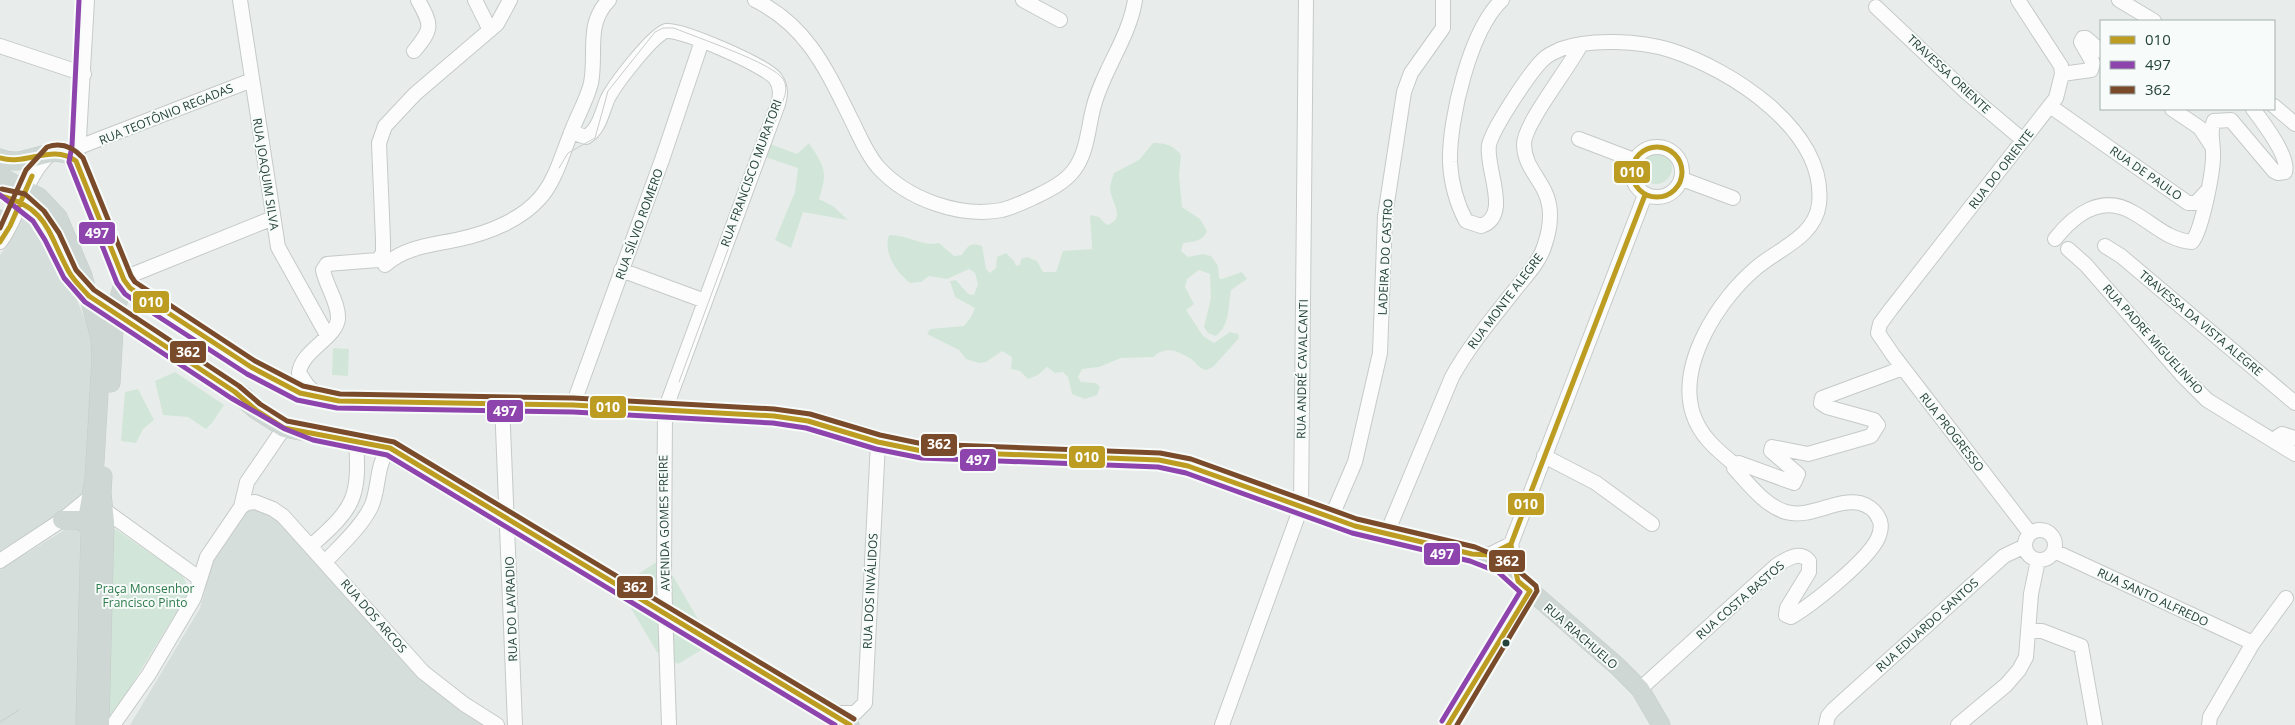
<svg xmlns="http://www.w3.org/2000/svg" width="2295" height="725" viewBox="0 0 2295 725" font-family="'Open Sans',sans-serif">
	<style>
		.built { fill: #d6dedb }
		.green { fill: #d1e6d8 }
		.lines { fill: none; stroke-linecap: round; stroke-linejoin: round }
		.minor-casing { stroke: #c5cac8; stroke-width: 16 }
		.major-casing { stroke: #c3ccc9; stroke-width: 19 }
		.minor { stroke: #fcfcfc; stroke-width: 14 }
		.major { stroke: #cfd7d5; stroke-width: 18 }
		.tram { stroke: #c9cdcc; stroke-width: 1 }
		.bus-1-casing { stroke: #f7fbf9; stroke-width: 9 }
		.bus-2-casing { stroke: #f7fbf9; stroke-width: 9 }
		.bus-3-casing { stroke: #f7fbf9; stroke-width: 9 }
		.bus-1 { stroke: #bc9d22; stroke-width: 5 }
		.bus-2 { stroke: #8e44ad; stroke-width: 5 }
		.bus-3 { stroke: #7a4b2a; stroke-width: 5 }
		.bus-dot { fill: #24423a; stroke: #f7fbf9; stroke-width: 2 }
		.labels { text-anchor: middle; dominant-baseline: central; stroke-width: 4; stroke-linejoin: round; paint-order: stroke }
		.street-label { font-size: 12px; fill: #24423a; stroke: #f7fbf9 }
		.park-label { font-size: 12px; fill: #2d7a4b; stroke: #f7fbf9 }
		.line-badge { stroke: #f7fbf9; stroke-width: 2 }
		.badge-label { font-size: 14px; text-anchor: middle; font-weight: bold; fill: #fff }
	</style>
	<rect width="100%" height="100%" fill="#e8edeb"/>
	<path class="built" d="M24,208L60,259L94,341L85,491L80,501L0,553V255L11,240Z
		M254,509L273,516L485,725H130L200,608L205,591L206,570L246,510Z
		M72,525L80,531L79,656L81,725H0V570Z"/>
	<path class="green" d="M809,143C825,168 828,171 819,199L833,206L848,220L803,212L791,248L775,240L795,192L798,168L765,157L770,144L797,154Z
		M1153,143C1166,143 1173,145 1181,155L1179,175L1182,207L1200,219L1207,231C1203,241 1193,242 1183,243L1181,251L1188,257L1203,254L1211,256L1218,266L1219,278L1222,279L1242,272L1247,279L1231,290C1228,307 1230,325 1216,336L1208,333L1204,327L1211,298L1210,274L1199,270L1187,279L1185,287L1194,304L1186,310L1203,336L1214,343L1230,332L1238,334L1239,338L1213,367L1206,370C1197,368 1196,361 1188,357C1174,349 1164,347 1153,357L1121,358L1099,367L1082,369L1078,377L1081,382L1096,383L1100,387L1097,395L1085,399L1072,394L1068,377L1063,372L1055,373L1047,367L1038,375L1028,379L1020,371L1011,369L1012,357L1002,351L986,362L979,363L966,359L959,350L927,334L930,329L964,326L971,317L975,308L955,297L950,281L956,280L968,294L974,295L978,284L975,273L969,269L947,279L929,276L921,282L910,283C896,272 883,253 889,235C906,234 923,247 939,243L954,256L962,255C968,245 971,242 982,246L986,269L990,273L996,268L997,257L1006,253L1014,261L1016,266L1020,265L1021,259L1027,257L1037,261L1043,272H1056L1063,251L1092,249L1090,215L1099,217L1107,225C1127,219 1111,202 1110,189C1110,184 1112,179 1114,173L1139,160Z
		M1640 168a16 16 0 1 1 32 0a16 16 0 1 1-32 0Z
		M333,348L349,349L348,376L332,375Z
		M175,372L224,405L212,423L206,429L188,417L163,415L155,381Z
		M138,389L154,420L143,429L136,443L121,441L125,392Z
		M115,529L179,573C187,580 189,588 185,598L109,722L113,530Z
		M655,563H660L673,576L707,635L701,650L678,664L657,652L629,605L626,582Z"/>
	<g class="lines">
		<defs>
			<path id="minor" d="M240,0L278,247L327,335
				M475,0L490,30
				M755,0C808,26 827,71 852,121C860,137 866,153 878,167C907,199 959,218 1002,210C1014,207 1026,201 1037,196C1051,189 1065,182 1074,170C1087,153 1088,129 1093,109C1102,71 1129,39 1135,0
				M1023,0L1060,20
				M1502,0C1470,30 1449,119 1450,162C1451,182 1457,204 1466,221L1481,226C1512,216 1485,168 1489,145C1493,128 1532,68 1546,57C1550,54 1557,51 1561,49C1590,38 1641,41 1670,50C1730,69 1827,130 1819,204C1815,237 1778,249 1756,268C1719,299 1677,364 1693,414C1700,436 1717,450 1734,464V468C1748,483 1765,506 1786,512C1811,519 1836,498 1860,503C1867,505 1875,510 1878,517C1882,523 1881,531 1878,538C1868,560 1813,604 1791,617L1786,615L1787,608L1809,572V561C1800,550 1787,559 1777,565L1640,689
				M2018,0L2061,66L2062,74L2056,98L1891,309L1880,324L1878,333L1893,355L2030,533
				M2119,0L2154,21
				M1876,7L1966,92L2023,140
				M0,46L84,74
				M414,51C433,28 432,26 418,0
				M2062,74L2091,70L2093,63L2081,42L2083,38H2086L2101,51
				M2050,106L2188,203H2196L2208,190
				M2274,106L2295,124
				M2172,109L2200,128L2212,146
				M571,132L586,137C600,129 602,111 608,98C616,83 652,36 666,31C682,29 764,65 775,78C781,86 781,95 778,104L665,410L664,577L669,725
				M1579,139L1634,160
				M1632 172a25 25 0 1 1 50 0a25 25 0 1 1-50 0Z
				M79,147L252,80
				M78,155L87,0
				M1682,179L1733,198
				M2055,239C2074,215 2102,193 2134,213C2154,224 2168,240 2192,242C2202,230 2214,169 2213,152C2213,141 2209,131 2214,121L2231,120L2274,171L2278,173L2285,172C2290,157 2262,121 2253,109
				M0,242C21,214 24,177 51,153
				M2105,246L2121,256L2295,403
				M2068,249L2086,265L2182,375L2207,400L2295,454
				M385,265C406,246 434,245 460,239C488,233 521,220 540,198C556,180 562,154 571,133C577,116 587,100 591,83C597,53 585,24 609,0
				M621,270L705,301
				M124,280L134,274L273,218
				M320,398L307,385L299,373C301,351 336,338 338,319C339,303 326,286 323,270L327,264L378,260L383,253V240L379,143L385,126L415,94L497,24L510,0
				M502,403L515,725
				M573,405L663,157L702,41
				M2273,440L2282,434L2295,438
				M1544,456L1596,483L1652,524
				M1734,464L1739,463L1794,483L1798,474L1771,451L1772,447L1808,454L1871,436L1878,425L1874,420L1827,407L1821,403L1822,398L1903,368
				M241,507L247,482L284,428
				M103,509L200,579
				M1331,518L1355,462L1380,353L1385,216L1404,92L1411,73L1443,28V0
				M2025 545a15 15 0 1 1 30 0a15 15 0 1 1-30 0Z
				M1387,533L1452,377C1469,346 1492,319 1514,291C1524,278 1539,263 1544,247C1550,230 1553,209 1545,192C1537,175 1524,164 1524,144C1524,124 1569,68 1580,46
				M312,545C354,508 360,498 356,441
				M2054,551L2253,643
				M1477,554L1489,555L1511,544
				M0,561L62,520L89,498L96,496
				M326,561C341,545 361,527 371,507C380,488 375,465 390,448
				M1518,581L1511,544L1645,195
				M2029,631H2042L2081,646L2095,725
				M833,713H855L865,703L878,442
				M113,725L149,674L194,598L207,557L241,507L247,503L255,502L273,509L283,516L423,672L464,704L497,725
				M1222,725L1301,507L1306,0
				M1448,725L1530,591
				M1826,725L1828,716L1833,710L2004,556L2025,546
				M1958,725L2006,685L2019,670L2026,657L2031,594L2038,560
				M2209,725L2210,717L2253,643L2286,598"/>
			<path id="major" d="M0,158C25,170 50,142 73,157L83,176L124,280L130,288L259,373
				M0,176L39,197L58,217L83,276L100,338L101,359L94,479L88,514L90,527L85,725
				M0,186C17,196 36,209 47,226C60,248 66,271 83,290
				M0,219V228
				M108,309L244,396
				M251,367L300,393L339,401L573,405L774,416L808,421L878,442L922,451L1172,462L1337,520L1472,554L1502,566L1617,666L1640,689L1661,725
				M111,383L115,313L124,280
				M235,392L256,410L284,428L390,448L402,455L850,725
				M62,520H79L90,527
				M100,725L105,522L102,493L103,476"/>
		</defs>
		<use href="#minor" class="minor-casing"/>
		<use href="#major" class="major-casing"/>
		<use href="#minor" class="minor"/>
		<use href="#major" class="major"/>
		<path class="tram" d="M559,168L568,153L595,138L608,91L655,32L663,28H674C695,37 773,63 783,79C787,85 786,92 784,98L679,382
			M0,722L19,710"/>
		<defs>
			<path id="bus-1" d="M1632 172a25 25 0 1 1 50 0a25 25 0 1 1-50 0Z
				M0,158C27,166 52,143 76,161L124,280L130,288L251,367L300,393L339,401L573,405L774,416L808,421L878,442L922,451L1159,460L1188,466L1355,526L1472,554L1489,555L1511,544L1613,278
				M0,196C48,207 48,234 69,272C74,281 82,288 89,296L235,392L256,410L284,428L390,448L850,725
				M0,242L10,226L32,176
				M1603,304L1645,195
				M1448,725L1530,591L1518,581L1513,561L1511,544L1520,520"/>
			<path id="bus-2" d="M79,0L72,146L69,162L117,283L125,294L142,306L247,374L297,400L337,408L573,412L773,423L806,428L876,449L921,458L1158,467L1186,473L1352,533L1470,561L1498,572L1520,592L1442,721
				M0,195L33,221L45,240L64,278L85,302L231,398L285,429L313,440L387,455L835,725"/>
			<path id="bus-3" d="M2,189L25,194L44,211L59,233L76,270L94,290L239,386L260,404L287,421L394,442L854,719
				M0,228L26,170L47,147C61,142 73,147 83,158L131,276L135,282L255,361L303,386L340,394L573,398L774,409L810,414L880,435L923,444L1160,453L1191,459L1357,519L1475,547L1506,560L1536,586L1537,591L1457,725"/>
		</defs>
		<use href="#bus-1" class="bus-1-casing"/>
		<use href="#bus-2" class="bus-2-casing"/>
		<use href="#bus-3" class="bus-3-casing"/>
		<use href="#bus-1" class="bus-1"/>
		<use href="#bus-2" class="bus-2"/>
		<use href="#bus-3" class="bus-3"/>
	</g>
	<circle class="bus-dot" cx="1506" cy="643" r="4.5"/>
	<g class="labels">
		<g class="street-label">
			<text transform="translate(1949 74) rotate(43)">TRAVESSA ORIENTE</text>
			<text transform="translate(166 114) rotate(-22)">RUA TEOTÔNIO REGADAS</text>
			<text transform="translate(2001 169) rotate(-52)">RUA DO ORIENTE</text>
			<text transform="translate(751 173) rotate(-70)">RUA FRANCISCO MURATORI</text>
			<text transform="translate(2146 173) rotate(35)">RUA DE PAULO</text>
			<text transform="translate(266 174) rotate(81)">RUA JOAQUIM SILVA</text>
			<text transform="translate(639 224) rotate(-70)">RUA SÍLVIO ROMERO</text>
			<text transform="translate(1385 257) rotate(-87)">LADEIRA DO CASTRO</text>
			<text transform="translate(1505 301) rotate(-53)">RUA MONTE ALEGRE</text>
			<text transform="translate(2201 323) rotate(40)">TRAVESSA DA VISTA ALEGRE</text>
			<text transform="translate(2153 339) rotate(48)">RUA PADRE MIGUELINHO</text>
			<text transform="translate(1302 369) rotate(-89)">RUA ANDRÉ CAVALCANTI</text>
			<text transform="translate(1952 432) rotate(52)">RUA PROGRESSO</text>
			<text transform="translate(664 523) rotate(-91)">AVENIDA GOMES FREIRE</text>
			<text transform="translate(870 591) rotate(-87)">RUA DOS INVÁLIDOS</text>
			<text transform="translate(2153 597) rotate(25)">RUA SANTO ALFREDO</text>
			<text transform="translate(1740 600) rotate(-41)">RUA COSTA BASTOS</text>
			<text transform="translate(511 609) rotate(-92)">RUA DO LAVRADIO</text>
			<text transform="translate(374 616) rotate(49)">RUA DOS ARCOS</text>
			<text transform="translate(1927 625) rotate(-42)">RUA EDUARDO SANTOS</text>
			<text transform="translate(1581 636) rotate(41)">RUA RIACHUELO</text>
		</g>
		<g class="park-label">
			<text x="145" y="588">Praça Monsenhor<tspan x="145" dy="14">Francisco Pinto</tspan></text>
		</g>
	</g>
	<g class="line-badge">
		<rect x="1613" y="160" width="38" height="24" rx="5" fill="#bc9d22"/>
		<rect x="78" y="221" width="38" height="24" rx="5" fill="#8e44ad"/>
		<rect x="132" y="290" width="38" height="24" rx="5" fill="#bc9d22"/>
		<rect x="169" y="340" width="38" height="24" rx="5" fill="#7a4b2a"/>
		<rect x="589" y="395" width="38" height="24" rx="5" fill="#bc9d22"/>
		<rect x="486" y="399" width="38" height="24" rx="5" fill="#8e44ad"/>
		<rect x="920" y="433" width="38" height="24" rx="5" fill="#7a4b2a"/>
		<rect x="1068" y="445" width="38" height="24" rx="5" fill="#bc9d22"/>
		<rect x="959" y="448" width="38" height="24" rx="5" fill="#8e44ad"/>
		<rect x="1507" y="492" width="38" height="24" rx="5" fill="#bc9d22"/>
		<rect x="1423" y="542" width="38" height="24" rx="5" fill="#8e44ad"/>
		<rect x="1488" y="549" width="38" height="24" rx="5" fill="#7a4b2a"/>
		<rect x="616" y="575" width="38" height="24" rx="5" fill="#7a4b2a"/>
	</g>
	<g class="badge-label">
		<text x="1632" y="177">010</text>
		<text x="97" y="238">497</text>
		<text x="151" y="307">010</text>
		<text x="188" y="357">362</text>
		<text x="608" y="412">010</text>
		<text x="505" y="416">497</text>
		<text x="939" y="449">362</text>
		<text x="1087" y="462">010</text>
		<text x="978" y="465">497</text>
		<text x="1526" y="509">010</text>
		<text x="1442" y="559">497</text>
		<text x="1507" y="566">362</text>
		<text x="635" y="592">362</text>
	</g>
	<rect x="2100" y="20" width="175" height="90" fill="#f7fbf9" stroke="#a3b1ad"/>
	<rect x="2110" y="36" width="25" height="8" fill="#bc9d22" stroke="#a3b1ad"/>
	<text x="2145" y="45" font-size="15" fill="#24423a">010</text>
	<rect x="2110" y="61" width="25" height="8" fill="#8e44ad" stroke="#a3b1ad"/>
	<text x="2145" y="70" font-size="15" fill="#24423a">497</text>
	<rect x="2110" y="86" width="25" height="8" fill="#7a4b2a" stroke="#a3b1ad"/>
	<text x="2145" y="95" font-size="15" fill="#24423a">362</text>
</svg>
